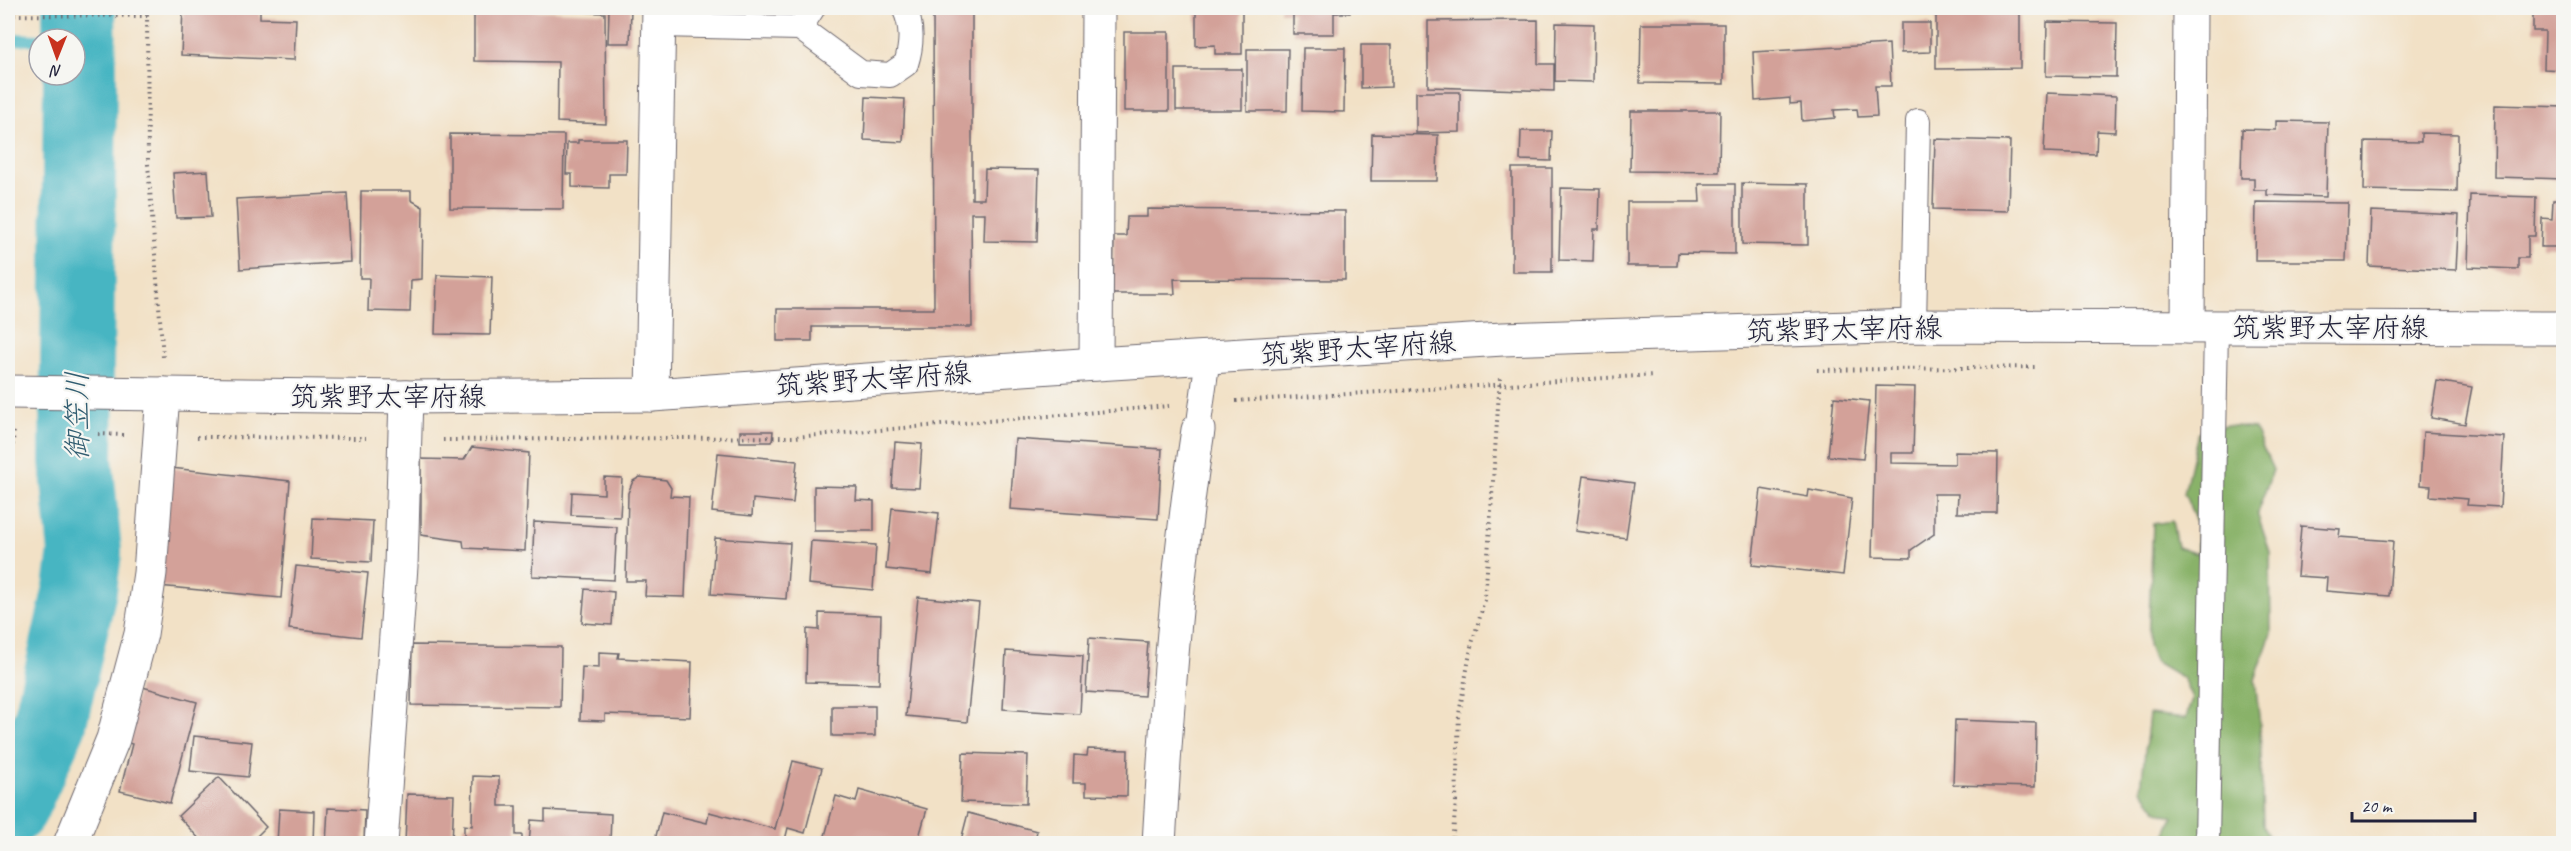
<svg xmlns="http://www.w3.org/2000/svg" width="2571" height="851" viewBox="0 0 2571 851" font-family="Caveat,'Klee One',sans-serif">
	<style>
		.forest { fill: #89b269; stroke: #566a52; stroke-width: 1.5 }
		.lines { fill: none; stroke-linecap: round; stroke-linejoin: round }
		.stream { stroke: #47b5c2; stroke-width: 12 }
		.river { stroke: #47b5c2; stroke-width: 74 }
		.building { fill: #d3a199 }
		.service-casing { stroke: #6b656c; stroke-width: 26 }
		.minor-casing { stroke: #6b656c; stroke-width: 35 }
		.tertiary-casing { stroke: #6b656c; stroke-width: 35 }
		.primary-casing { stroke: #6b656c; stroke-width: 35 }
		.path { stroke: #6b656c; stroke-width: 4; stroke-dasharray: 1.5 4.5; stroke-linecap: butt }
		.service { stroke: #fff; stroke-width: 24 }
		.minor { stroke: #fff; stroke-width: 33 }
		.tertiary { stroke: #fff; stroke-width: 33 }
		.primary { stroke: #fff; stroke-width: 33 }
		.labels { text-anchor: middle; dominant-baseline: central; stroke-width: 4.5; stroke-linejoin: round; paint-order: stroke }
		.street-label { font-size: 28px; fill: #22223b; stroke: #f6f6f2 }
		.water-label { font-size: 30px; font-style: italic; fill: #315d71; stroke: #f6f6f2 }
	</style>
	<rect width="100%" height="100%" fill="#f6f6f2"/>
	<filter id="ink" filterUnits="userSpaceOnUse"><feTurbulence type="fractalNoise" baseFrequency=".0167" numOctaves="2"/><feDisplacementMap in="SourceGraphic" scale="12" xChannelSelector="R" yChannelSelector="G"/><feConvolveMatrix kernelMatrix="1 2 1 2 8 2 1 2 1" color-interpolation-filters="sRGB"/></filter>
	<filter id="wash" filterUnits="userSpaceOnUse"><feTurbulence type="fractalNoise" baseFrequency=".008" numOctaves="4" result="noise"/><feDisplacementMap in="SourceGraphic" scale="24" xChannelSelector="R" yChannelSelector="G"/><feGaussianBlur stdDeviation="1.35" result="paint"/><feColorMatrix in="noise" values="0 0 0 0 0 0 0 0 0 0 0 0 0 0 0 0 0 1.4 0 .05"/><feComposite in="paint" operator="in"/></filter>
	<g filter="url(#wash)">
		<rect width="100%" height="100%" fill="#f2e1c6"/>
		<path class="forest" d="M2225,425L2254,428L2273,470L2257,513L2270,552L2271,634L2255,680L2260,725L2263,827L2272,843H2162L2173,817L2158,811L2141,789L2149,714L2186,718L2192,698L2183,678L2154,661L2148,645L2153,524L2172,521L2177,547L2197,554V524L2184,493L2198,433Z"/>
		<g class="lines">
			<path class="stream" d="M8,39L39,40
				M75,42H79"/>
			<path class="river" d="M8,810L12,806L50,722L80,589L85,552L76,460L80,82L79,8"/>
		</g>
		<g id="blocks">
			<path class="building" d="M183,8H260V18L296,19L294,60L181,55Z
				M474,8L605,13L606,124L557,122L558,62L474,61Z
				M609,8H631L630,43H608Z
				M933,8H972V199H984L985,169L1039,170L1037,242L984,241L985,213H971L972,327H812V341H777V309H934Z
				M1196,8H1242V54H1215V45L1196,46Z
				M1280,8H1350V13H1334V34H1293V12H1280Z
				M1936,8H2020V68L1936,69Z
				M2533,8H2564V70L2544,69L2545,31H2533Z
				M1538,20V64H1554V91L1428,87V21Z
				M2047,22L2117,23L2116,77L2046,76Z
				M1556,23L1594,24L1593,82L1555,81Z
				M1901,23H1930V52L1901,53Z
				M1641,24H1724V84L1640,83Z
				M1124,32H1169V111H1124Z
				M1889,44L1891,86H1875L1877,116L1858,117L1857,109L1834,110L1835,118L1802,121L1801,103L1790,104V98L1755,101L1753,52Z
				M1361,45H1391V87L1361,88Z
				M1303,48H1345L1344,112L1302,111Z
				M1247,49H1288L1287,111H1247Z
				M1176,69H1242V110H1176Z
				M1416,92H1460V132L1416,133Z
				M2047,93L2116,96L2115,132L2097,131L2096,154L2044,152Z
				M866,97L905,99L903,142L864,140Z
				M2495,105L2564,107V179L2494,177Z
				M1631,111H1720L1719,172L1630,171Z
				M2276,121L2328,122L2326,197L2267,195V190H2254V178H2241L2242,129L2276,130Z
				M1521,131H1552L1551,161L1520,160Z
				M2421,133L2458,134L2457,192L2364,190L2365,141L2421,142Z
				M450,134L564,135L563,209L450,208Z
				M1372,134L1438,135L1437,181H1371Z
				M1935,139L2010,141L2008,211L1933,209Z
				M578,140H627L626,174H609V188L572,187V174H566L567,143H578Z
				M1512,168H1552V272H1512Z
				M208,171L211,217L176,218L173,173Z
				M1742,183L1808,184V245L1742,244Z
				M1699,184H1735V254L1678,253L1677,266H1627V202H1700Z
				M1561,188L1600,189L1599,229H1594L1593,261L1559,260Z
				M361,191H411V200L423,207L422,279L411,280L410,312L368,311L369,278H360Z
				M347,193L351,262L240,269L236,199Z
				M2470,195L2536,197L2535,236H2528V258H2518V269L2468,267Z
				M2553,200H2564V247H2541L2542,218L2552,219Z
				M2256,202L2348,203L2346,261H2255Z
				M1147,209L1345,211V280L1174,279L1175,294H1113L1114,236H1126L1127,217H1147Z
				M2371,211L2459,215L2456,270L2369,266Z
				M437,275L492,277L490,335L435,334Z
				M2437,381L2472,387L2465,424L2431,418Z
				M1876,386L1915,387L1913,453H1891V463L1955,464V452L1998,453L1997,513H1957L1958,494H1934V534L1911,550V558L1872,557Z
				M1834,397L1869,401L1863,459L1828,456Z
				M740,431H773L772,442H740Z
				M2423,432L2504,437L2500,507L2467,505L2468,499L2430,496L2431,486L2420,485Z
				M1015,439L1162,449L1158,519L1010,509Z
				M895,442L922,444L919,488L892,487Z
				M472,447L529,453L525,551L464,548L463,541L421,535V459L464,460Z
				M718,453L797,461L793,503L753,499L752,516L712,512Z
				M171,468L290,481L281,598L159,586Z
				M1583,476L1634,483L1626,538L1575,531Z
				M604,477L622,478L620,517L571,515L572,492L604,494Z
				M640,477L666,480L671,488L670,496L689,497L685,597L645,596L646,581H626L628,493L633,481Z
				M814,486L857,487L856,500L874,501V531H814Z
				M1761,489L1808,497L1809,490L1852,498L1843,575L1752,565Z
				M892,508L939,513L932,574L886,569Z
				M313,518L373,521L371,562L311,559Z
				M534,522L617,527L614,580L532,576Z
				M2301,526L2340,529L2339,537L2393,541L2389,596L2326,591L2327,578L2297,576Z
				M715,538L790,543L786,599L711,594Z
				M811,541L876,545L873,590L808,584Z
				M296,566L368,573L361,637L289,629Z
				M585,589L614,592L612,625L582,623Z
				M918,597L979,603L967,722L906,716Z
				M819,613L881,615L879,684L806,682L807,629L819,630Z
				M1089,638L1148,642L1144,696L1086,692Z
				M412,645L561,647L560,707L411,705Z
				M1006,651L1083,656L1080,714L1003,709Z
				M599,652L619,653L618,658L692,662L690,717L605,714V721L580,720L582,667L599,668Z
				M139,686L197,702L170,803L120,791L132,744L125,742Z
				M832,706H875V736H832Z
				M1955,720L2036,723L2035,787L1953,785Z
				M194,736L252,742L248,777L190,771Z
				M1088,749L1128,750L1127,796L1086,795V783H1073L1074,755L1087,756Z
				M963,753L1028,755L1026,804L961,802Z
				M793,761L822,768L805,833L788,828L784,844H654L662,812L707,823L709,812L775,829Z
				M473,776L499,777V806H516V835H522V844H464V825L472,826Z
				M219,777L266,827L249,844H204L178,816Z
				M859,790L927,809L917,844L823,843L836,796L856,802Z
				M407,794L454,795L452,844H405Z
				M328,808L365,810L364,844H326Z
				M279,809L314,811L313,844H277Z
				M545,810L611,814L610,844H529L531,820L545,821Z
				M968,813L1037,831L1034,844H960Z
				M1079,839L1123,840V844H1078Z"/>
		</g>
	</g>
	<g filter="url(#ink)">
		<use href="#blocks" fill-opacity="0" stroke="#6b656c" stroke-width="1.5"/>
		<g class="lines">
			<defs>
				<path id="service" d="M659,25L800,28L861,73L890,75L906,64C912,45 913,26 904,8
					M800,28L813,8
					M1914,326L1918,121
					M1198,430L1208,357
					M2207,844L2216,327"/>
				<path id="minor" d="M1096,364L1098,8
					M652,395L659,8
					M70,844L113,739L141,634L150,573L163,394
					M381,844L401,566L406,397
					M1159,844C1167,705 1177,567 1198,430"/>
				<path id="tertiary" d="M2188,327L2190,8"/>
				<path id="primary" d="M8,392L406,397L652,395L1096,364L1503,339L1914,326L2564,328"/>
			</defs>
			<use href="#service" class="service-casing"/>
			<use href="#minor" class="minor-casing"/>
			<use href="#tertiary" class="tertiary-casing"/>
			<use href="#primary" class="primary-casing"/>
			<path class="path" d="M147,8L148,164L163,357
				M8,15L147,16
				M1817,370L2038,367
				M1236,401L1654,375
				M98,434L123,435
				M197,437L366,438
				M443,440L795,437L1169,406
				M8,505L14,430
				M1452,844L1456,801L1459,714L1471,647L1485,600L1500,377"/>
			<use href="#service" class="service"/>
			<use href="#minor" class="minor"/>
			<use href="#tertiary" class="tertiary"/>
			<use href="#primary" class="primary"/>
		</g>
	</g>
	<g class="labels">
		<g class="street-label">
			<text x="2330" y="327">筑紫野太宰府線</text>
			<text transform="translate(1844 329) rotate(-1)">筑紫野太宰府線</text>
			<text transform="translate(1358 348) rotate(-4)">筑紫野太宰府線</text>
			<text transform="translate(873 379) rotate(-4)">筑紫野太宰府線</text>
			<text x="388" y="396">筑紫野太宰府線</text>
		</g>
		<g class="water-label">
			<text transform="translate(77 416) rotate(-90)">御笠川</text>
		</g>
	</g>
	<rect width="2571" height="851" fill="none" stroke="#f6f6f2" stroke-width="30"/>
	<g transform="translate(57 57) rotate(181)"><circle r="28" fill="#f6f6f2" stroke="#a1a1a9" stroke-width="1.5"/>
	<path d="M0-4.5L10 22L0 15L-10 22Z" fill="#c8321e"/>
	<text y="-9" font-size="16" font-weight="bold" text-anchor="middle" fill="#22223b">N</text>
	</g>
	<path d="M2352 812v9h123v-9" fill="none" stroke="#22223b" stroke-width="3"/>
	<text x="2361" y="812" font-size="18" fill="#22223b" stroke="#f6f6f2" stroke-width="4.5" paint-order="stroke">20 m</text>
</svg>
